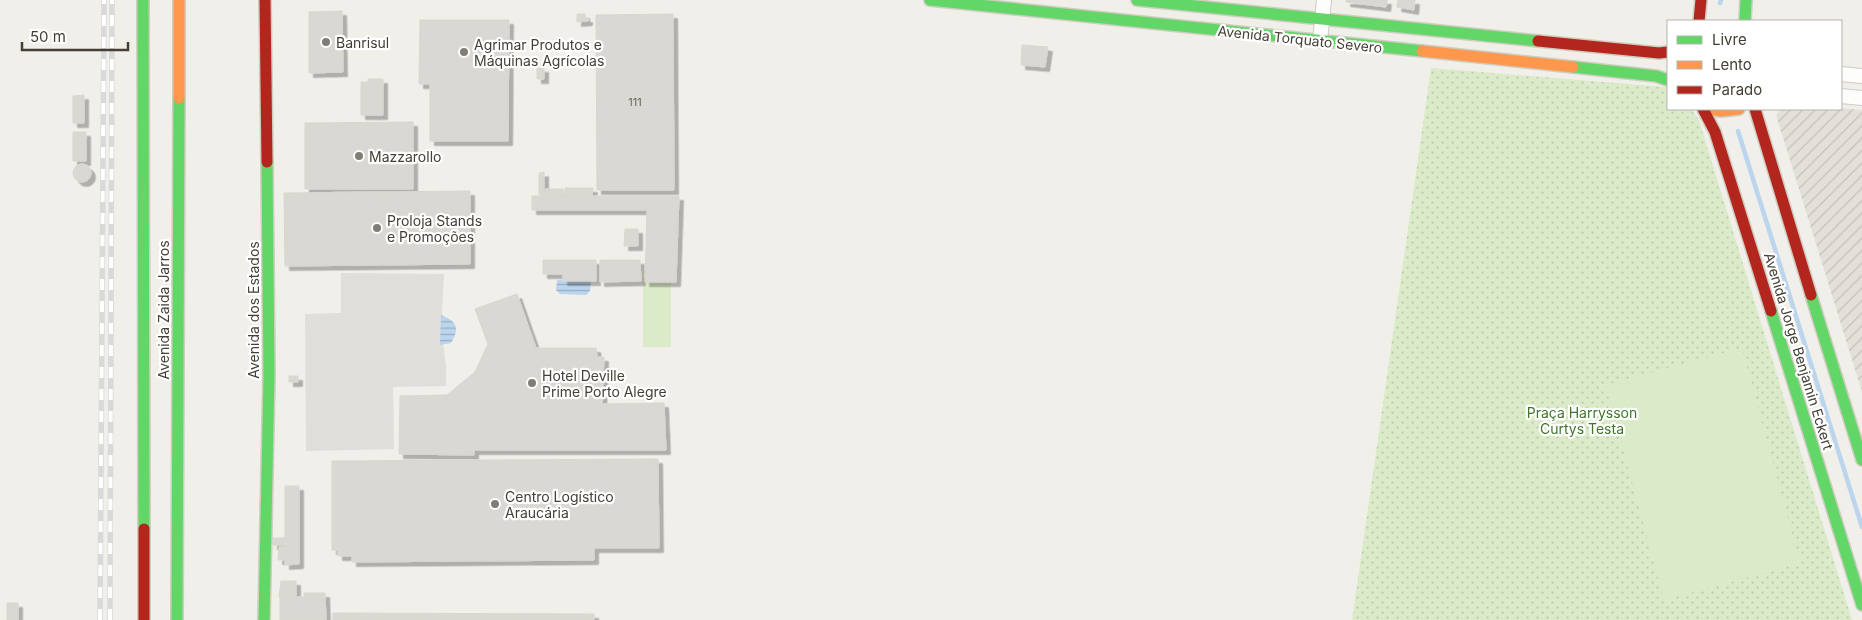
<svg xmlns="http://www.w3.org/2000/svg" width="1862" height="620" viewBox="0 0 1862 620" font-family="Inter,sans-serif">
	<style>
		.industrial { fill: url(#industrial-furrows) }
		.park { fill: url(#park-dots) }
		.garden { fill: #dbebc9 }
		.parking { fill: #dfded9 }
		.water { fill: url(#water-rules) }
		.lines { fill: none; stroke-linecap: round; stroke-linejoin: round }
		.stream { stroke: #bad5ed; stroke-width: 4.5 }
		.building { fill: #d9d8d2; stroke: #d8d6cf; filter: url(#shadow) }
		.street-casing { stroke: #ceccc7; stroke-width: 16 }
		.fast-casing { stroke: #cfccc0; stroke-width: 14 }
		.slow-casing { stroke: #cfccc0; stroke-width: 14 }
		.jam-casing { stroke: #cfccc0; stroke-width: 14 }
		.street { stroke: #fdfdfc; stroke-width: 14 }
		.fast { stroke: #63d668; stroke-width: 11 }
		.slow { stroke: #ff974d; stroke-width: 11 }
		.jam { stroke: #b3261e; stroke-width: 11 }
		.rail-casing { stroke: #d9d9d8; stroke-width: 5.5 }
		.rail { stroke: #fff; stroke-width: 4; stroke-dasharray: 11; stroke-linecap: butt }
		.poi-dot { fill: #817d74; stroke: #fff; stroke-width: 2 }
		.labels { text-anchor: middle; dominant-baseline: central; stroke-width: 4.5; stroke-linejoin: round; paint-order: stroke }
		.number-label { font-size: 11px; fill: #6b675d }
		.street-label { font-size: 14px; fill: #454035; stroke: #fff }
		.poi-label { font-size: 14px; fill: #454035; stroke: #fff; text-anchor: start }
		.park-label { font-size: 14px; fill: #40762a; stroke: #fff }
	</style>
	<defs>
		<pattern id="industrial-furrows" width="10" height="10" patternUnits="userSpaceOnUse" patternTransform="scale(1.25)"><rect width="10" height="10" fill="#e3e0da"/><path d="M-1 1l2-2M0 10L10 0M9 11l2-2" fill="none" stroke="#c4c1bc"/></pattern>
		<pattern id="park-dots" width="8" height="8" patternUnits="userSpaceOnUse" patternTransform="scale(1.25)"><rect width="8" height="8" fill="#dbebc9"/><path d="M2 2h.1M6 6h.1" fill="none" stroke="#bdcbad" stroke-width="1.8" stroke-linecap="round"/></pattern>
		<pattern id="water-rules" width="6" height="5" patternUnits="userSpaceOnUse" patternTransform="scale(1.25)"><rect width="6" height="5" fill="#bad5ed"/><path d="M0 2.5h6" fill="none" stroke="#99aec1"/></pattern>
		<filter id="shadow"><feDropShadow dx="4.5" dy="4.5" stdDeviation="0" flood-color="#0004"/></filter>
	</defs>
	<rect width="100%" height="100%" fill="#f0efe9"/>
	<path class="industrial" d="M1841,108L1862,110V392L1776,115L1781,109Z"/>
	<path class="park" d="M1431,68L1665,87L1668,90V109H1691L1699,120L1852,620H1352Z"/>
	<path class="garden" d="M643,278H671V347H643Z
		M1742,348L1800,563L1664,600L1606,385Z"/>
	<path class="parking" d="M341,273L444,274L441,327L446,367V386L393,387L394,449L306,451L305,314L341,313Z"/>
	<path class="water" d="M557,280L591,281L590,291L586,295L560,294L556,290Z
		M441,315C457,321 460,328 451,343L440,345Z"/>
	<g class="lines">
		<path class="stream" d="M1720,3L1721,0
			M1738,131L1862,527"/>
	</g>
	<path class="building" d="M1346,0H1387L1386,7L1346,2Z
		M1398,0H1415L1414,10L1397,7Z
		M342,11L343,72L309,73V12Z
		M577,14H585V18H588V21L577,22Z
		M673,14L674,190H597L596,15Z
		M420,20H509L508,141H430V84H419Z
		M1022,45L1048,47L1045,67L1021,65Z
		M537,68H544V79H537Z
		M368,79H383V115H361V82H368Z
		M84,95V123H73V96Z
		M413,122V189H305V123Z
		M73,132H86V161H73Z
		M73 173a9 9 0 1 1 18 0a9 9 0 1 1-18 0Z
		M544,172V195H539V173Z
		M565,188H593L592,196H565Z
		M545,189H563L565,196H545Z
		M470,191V264L285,266L284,193Z
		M532,196H679L676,282H645L647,210H532Z
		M625,229H638V246H624Z
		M543,260H596V281H563V274H543Z
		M600,260H640L641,281L600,282Z
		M517,294L536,348H596L597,357H604L602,404L664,403L666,450H474V455L399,454L400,396L447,395L475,372L488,344L475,309Z
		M289,376H298V382H289Z
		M658,459L659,548H594V560L352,562V556H338V550H332V461Z
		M285,486H299V564L285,565V560H278L279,547H285V545H273V538H285Z
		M281,581H296V597H279Z
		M304,593H325L326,620H280V597H304Z
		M7,603H18V620H7Z
		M333,613L594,614V620H333Z"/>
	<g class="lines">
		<defs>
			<path id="street" d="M1320,41L1324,0
				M1841,74L1862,76
				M1841,96L1862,98"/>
			<path id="fast" d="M143,0L144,529
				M930,0L1422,51
				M1137,0L1538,41
				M1745,21L1746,0
				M1573,67L1656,76L1668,80
				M1811,295L1862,460
				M1771,311L1862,605
				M177,620L179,98
				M264,620L269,375L267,162"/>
			<path id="slow" d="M1422,51L1573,67
				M179,98V0
				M1710,109L1721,111L1739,109"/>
			<path id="jam" d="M265,0L267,162
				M1699,21L1701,0
				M1538,41L1659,53L1668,52
				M1703,109L1715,132L1771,311
				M1755,109L1811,295
				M144,529V620"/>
		</defs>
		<use href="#street" class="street-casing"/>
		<use href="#fast" class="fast-casing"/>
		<use href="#slow" class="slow-casing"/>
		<use href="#jam" class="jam-casing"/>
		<use href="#street" class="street"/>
		<use href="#fast" class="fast"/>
		<use href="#slow" class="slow"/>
		<use href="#jam" class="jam"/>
		<defs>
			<path id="rail" d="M100,620L104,0
				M110,620L112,0"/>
		</defs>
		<use href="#rail" class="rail-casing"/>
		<use href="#rail" class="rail"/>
	</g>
	<g class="poi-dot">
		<circle cx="326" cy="42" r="5"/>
		<circle cx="464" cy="52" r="5"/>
		<circle cx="359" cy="156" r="5"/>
		<circle cx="377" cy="228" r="5"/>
		<circle cx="532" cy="383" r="5"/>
		<circle cx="495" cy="504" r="5"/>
	</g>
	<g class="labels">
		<g class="number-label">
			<text x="635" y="102">111</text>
		</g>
		<g class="street-label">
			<text transform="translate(1300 39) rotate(6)">Avenida Torquato Severo</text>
			<text transform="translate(163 310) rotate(-90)">Avenida Zaida Jarros</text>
			<text transform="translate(253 310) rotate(-90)">Avenida dos Estados</text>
			<text transform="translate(1799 351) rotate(73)">Avenida Jorge Benjamin Eckert</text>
		</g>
		<g class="poi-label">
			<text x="336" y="42">Banrisul</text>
			<text x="474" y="44">Agrimar Produtos e<tspan x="474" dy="16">Máquinas Agrícolas</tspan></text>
			<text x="369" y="156">Mazzarollo</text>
			<text x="387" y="220">Proloja Stands<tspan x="387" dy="16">e Promoções</tspan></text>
			<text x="542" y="375">Hotel Deville<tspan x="542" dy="16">Prime Porto Alegre</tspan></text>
			<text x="505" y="496">Centro Logístico<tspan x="505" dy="16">Araucária</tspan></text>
		</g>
		<g class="park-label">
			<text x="1582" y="412">Praça Harrysson<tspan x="1582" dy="16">Curtys Testa</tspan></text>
		</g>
	</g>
	<rect x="1667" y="20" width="175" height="90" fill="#ffffff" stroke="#b5b3ae"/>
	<rect x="1677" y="36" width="25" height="8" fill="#63d668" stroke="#b5b3ae"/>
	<text x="1712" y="45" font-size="15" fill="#454035">Livre</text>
	<rect x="1677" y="61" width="25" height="8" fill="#ff974d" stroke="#b5b3ae"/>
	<text x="1712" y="70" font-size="15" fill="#454035">Lento</text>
	<rect x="1677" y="86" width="25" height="8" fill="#b3261e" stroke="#b5b3ae"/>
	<text x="1712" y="95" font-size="15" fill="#454035">Parado</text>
	<path d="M22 42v8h106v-8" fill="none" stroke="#454035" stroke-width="2.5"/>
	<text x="30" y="42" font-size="15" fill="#454035" stroke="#ffffff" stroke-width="4" paint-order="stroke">50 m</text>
</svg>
